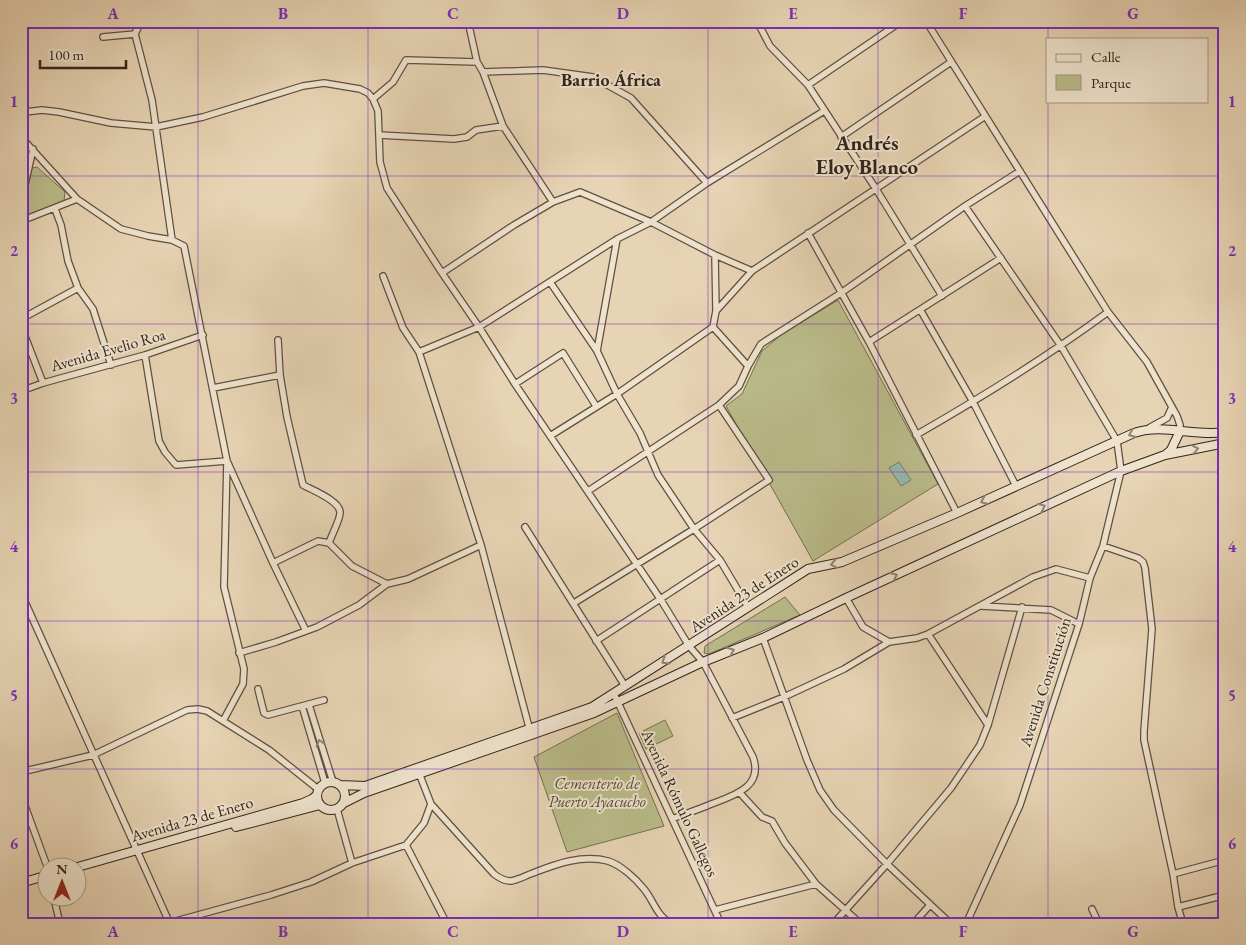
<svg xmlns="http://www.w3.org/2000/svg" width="1246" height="945" viewBox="0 0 1246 945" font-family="'EB Garamond',serif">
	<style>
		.green { fill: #babc8a; stroke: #767052 }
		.water { fill: #97b8ae; stroke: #6e7d73 }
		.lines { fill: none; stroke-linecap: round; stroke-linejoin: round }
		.street-casing { stroke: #5e5041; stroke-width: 8 }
		.secondary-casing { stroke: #31241b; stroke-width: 10 }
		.street { stroke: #efe3ce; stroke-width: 5.5 }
		.secondary { stroke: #efe3ce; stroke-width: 8 }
		.oneway { stroke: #908474 }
		.grid { fill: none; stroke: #7b2cbf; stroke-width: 1; stroke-opacity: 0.55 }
		.labels { text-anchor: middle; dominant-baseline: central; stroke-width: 4; stroke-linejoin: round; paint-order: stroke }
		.street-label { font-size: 16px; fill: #31241b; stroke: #efe3ce }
		.park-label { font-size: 16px; font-style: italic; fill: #534a37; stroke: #efe3ce }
		.neighbourhood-label { font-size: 18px; font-weight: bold; fill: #31241b; stroke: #efe3ce }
		.district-label { font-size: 21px; font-weight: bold; fill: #31241b; stroke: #efe3ce }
		.neatline { fill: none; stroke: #7b2cbf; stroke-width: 2 }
		.grid-label { font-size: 16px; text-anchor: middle; font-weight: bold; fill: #7b2cbf }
	</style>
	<rect width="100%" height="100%" fill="#e7d4b4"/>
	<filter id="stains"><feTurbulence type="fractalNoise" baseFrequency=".004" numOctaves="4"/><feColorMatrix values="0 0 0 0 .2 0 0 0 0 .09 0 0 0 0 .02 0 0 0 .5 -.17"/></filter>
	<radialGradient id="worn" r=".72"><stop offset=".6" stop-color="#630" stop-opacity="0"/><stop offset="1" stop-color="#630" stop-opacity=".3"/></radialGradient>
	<path class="green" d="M37,167L65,192L64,201L28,215L22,209L32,168Z
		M838,300L938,484L813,561L726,406L742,394L762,351L781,335Z
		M785,597L800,615L709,654L704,653L705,646Z
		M617,713L664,826L567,852L534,757Z
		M665,720L673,736L646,749L639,733Z"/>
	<path class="water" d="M899,462L911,480L901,486L889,468Z"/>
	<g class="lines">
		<defs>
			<path id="street" d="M141,21L135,34L152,100L172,240
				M468,21L477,62L483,72L503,126L553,202
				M757,21L770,46L808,85L876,189L942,296
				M926,21L1108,312L1147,362L1177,416L1180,425V431
				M760,27L765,21
				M103,37L135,34L136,31
				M483,72L543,70L593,77L631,98L707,183
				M808,85L902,21
				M373,99L393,82L406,60L477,62
				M21,114L25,112L42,110L59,112L111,123L156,127L203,117L303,86L324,83L360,89L368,93L373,99L378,111L380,162L387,188L442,273L479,327L515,384L661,600L689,646L703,662L753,757C764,788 732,796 709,805C697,810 684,814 672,819
				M379,135L454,139L467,137L476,130L503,126
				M21,137L77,199L121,229L148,236L172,240L184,246L227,461L224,587L244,669L243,684L223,721
				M841,137L951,62
				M21,202L33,149
				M965,206L1061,346L1117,441L1121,471L1103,546L1090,578L1079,624L1020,805L966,924
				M55,209L61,225L68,261L78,288L93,309L111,365
				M21,221L77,199
				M808,233L869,342L957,513
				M442,273L514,225L553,202L580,192L651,222L715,255L752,271
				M383,276L403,328L419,352L481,545L530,731
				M550,282L597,351L617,394L640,433L658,475L694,529L720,560L748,607
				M716,311L752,271L984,117
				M921,311L973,402L1016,486
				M21,319L78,288
				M21,326L43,383
				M713,327L748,366
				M278,340L280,375L287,417L303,485C312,490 341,501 340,513C340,520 331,536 329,543
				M869,342L1001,258
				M597,351L617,239
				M419,352L479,327L617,239L651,222L707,183L824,111
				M145,355L159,441L165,452L176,465L227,461L273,563L306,631
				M515,384L563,353L596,406
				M213,388L280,375
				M21,391L43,383L145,355L203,335
				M1149,428L1167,418L1172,407
				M916,435C982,397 1047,357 1108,312
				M550,436L617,394L713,327L716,311L715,255
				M588,491L719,405L739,386L748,366L761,344L841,293L965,206L1020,171
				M525,527L625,686
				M1103,546L1138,558L1143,562L1145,568L1152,629L1144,731V740L1173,874L1178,907L1183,924
				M273,563L318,541L329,543L352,566L387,584
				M21,593L170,924
				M846,598L863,627L889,642L917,638L928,634L1033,577L1056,569L1090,578
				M574,603L694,529L769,480L719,405
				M981,606L1051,610L1079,624
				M928,634L988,725
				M763,638L807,760L820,790L834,810L887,864L951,924
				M596,641L720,560
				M239,653L276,642L317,627L359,605L387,584L408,579L481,545
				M258,689L264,713L268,715L324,700
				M614,694L721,924
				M309,705L333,782
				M302,706L325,783
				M732,718L784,697L844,669L889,642
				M21,772L93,755L187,710L198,709L207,711L269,750L318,789
				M419,773L431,804L494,874C499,878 504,881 511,881C518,880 527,875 533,873C556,864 583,854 608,861C621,865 636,879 644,889C654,901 657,918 673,924
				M740,793L762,817L772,821L785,843L816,884L861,924
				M21,795L48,869
				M337,809L352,863
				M406,845L447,924
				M1173,874L1225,860
				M54,898L60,924
				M1178,907L1225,895
				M1092,909L1099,924
				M715,910L816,884
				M165,924L271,895L311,882L352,863L406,845L424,823L431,804
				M833,924L887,864L951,788L980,745L988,725L1022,607
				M913,924L930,905
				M1205,924L1225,919"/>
			<path id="secondary" d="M1165,455L1171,450L1180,431
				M317 796a14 14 0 1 1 28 0a14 14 0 1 1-28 0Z
				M340,785L365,786L592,707L808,569L842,562L957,513L1134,433C1164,423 1194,437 1225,432
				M344,803L364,793L594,713L703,662L763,638L846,598L1121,471L1165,455L1225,443
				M236,827L320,805
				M74,868L303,803L312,799L317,795
				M21,883L48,875"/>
		</defs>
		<use href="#street" class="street-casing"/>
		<use href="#secondary" class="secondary-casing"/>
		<use href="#street" class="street"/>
		<use href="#secondary" class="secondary"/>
	</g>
	<defs><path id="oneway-chevron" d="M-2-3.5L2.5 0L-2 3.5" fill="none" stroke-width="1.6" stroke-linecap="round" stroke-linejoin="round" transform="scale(1.25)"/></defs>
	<g class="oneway">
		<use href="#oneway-chevron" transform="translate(1132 434) rotate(157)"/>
		<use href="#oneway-chevron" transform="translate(1195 449) rotate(-12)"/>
		<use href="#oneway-chevron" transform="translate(984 501) rotate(156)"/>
		<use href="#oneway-chevron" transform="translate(1042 507) rotate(-25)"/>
		<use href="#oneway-chevron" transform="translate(834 564) rotate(169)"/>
		<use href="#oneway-chevron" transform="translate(894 576) rotate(-25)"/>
		<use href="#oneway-chevron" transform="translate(731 651) rotate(-22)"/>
		<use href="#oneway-chevron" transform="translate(665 661) rotate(148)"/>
		<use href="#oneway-chevron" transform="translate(320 743) rotate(-107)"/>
	</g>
	<path class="grid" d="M198,21V924M368,21V924M538,21V924M708,21V924M878,21V924M1048,21V39M1048,101V924M21,176H1225M21,324H1225M21,472H1225M21,621H1225M21,769H1225"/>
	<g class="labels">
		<g class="street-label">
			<text transform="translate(108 350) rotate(-16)">Avenida Evelio Roa</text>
			<text transform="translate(744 594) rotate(-33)">Avenida 23 de Enero</text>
			<text transform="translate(1045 682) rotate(-72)">Avenida Constitución</text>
			<text transform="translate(680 803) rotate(65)">Avenida Rómulo Gallegos</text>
			<text transform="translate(192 819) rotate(-16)">Avenida 23 de Enero</text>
		</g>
		<g class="park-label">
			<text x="597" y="783">Cementerio de<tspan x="597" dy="18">Puerto Ayacucho</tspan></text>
		</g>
		<g class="neighbourhood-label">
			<text x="611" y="79">Barrio África</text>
		</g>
		<g class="district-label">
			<text x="867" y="142">Andrés<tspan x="867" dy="24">Eloy Blanco</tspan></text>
		</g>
	</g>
	<rect width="1246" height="945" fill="none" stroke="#e7d4b4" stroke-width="55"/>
	<rect x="1046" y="38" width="162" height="65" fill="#efe3ce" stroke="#a39786"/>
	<rect x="1056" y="54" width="25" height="8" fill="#efe3ce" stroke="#a39786"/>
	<text x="1091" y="62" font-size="15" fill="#31241b">Calle</text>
	<rect x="1056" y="75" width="25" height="15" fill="#babc8a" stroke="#a39786"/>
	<text x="1091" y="88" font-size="15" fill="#31241b">Parque</text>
	<g transform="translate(62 882)"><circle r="24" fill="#efe3ce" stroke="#a39786"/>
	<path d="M0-4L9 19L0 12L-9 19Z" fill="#8f2418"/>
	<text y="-8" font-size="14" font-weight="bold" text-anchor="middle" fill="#31241b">N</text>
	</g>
	<path d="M40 60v8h86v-8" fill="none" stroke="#31241b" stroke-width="2.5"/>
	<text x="48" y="60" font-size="15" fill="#31241b" stroke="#efe3ce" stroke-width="4" paint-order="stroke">100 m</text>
	<rect x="28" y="28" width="1190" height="890" class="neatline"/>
	<g class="grid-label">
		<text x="113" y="19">A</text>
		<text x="283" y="19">B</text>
		<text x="453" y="19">C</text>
		<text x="623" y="19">D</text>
		<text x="793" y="19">E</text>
		<text x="963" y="19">F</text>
		<text x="1133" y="19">G</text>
		<text x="14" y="107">1</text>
		<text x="1232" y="107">1</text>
		<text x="14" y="256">2</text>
		<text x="1232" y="256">2</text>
		<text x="14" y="404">3</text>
		<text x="1232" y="404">3</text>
		<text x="14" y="552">4</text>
		<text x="1232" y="552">4</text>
		<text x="14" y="701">5</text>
		<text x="1232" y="701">5</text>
		<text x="14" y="849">6</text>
		<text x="1232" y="849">6</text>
		<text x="113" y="937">A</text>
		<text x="283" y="937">B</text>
		<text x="453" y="937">C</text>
		<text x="623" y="937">D</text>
		<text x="793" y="937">E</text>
		<text x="963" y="937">F</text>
		<text x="1133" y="937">G</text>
	</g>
	<rect width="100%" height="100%" filter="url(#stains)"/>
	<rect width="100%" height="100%" fill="url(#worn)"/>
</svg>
